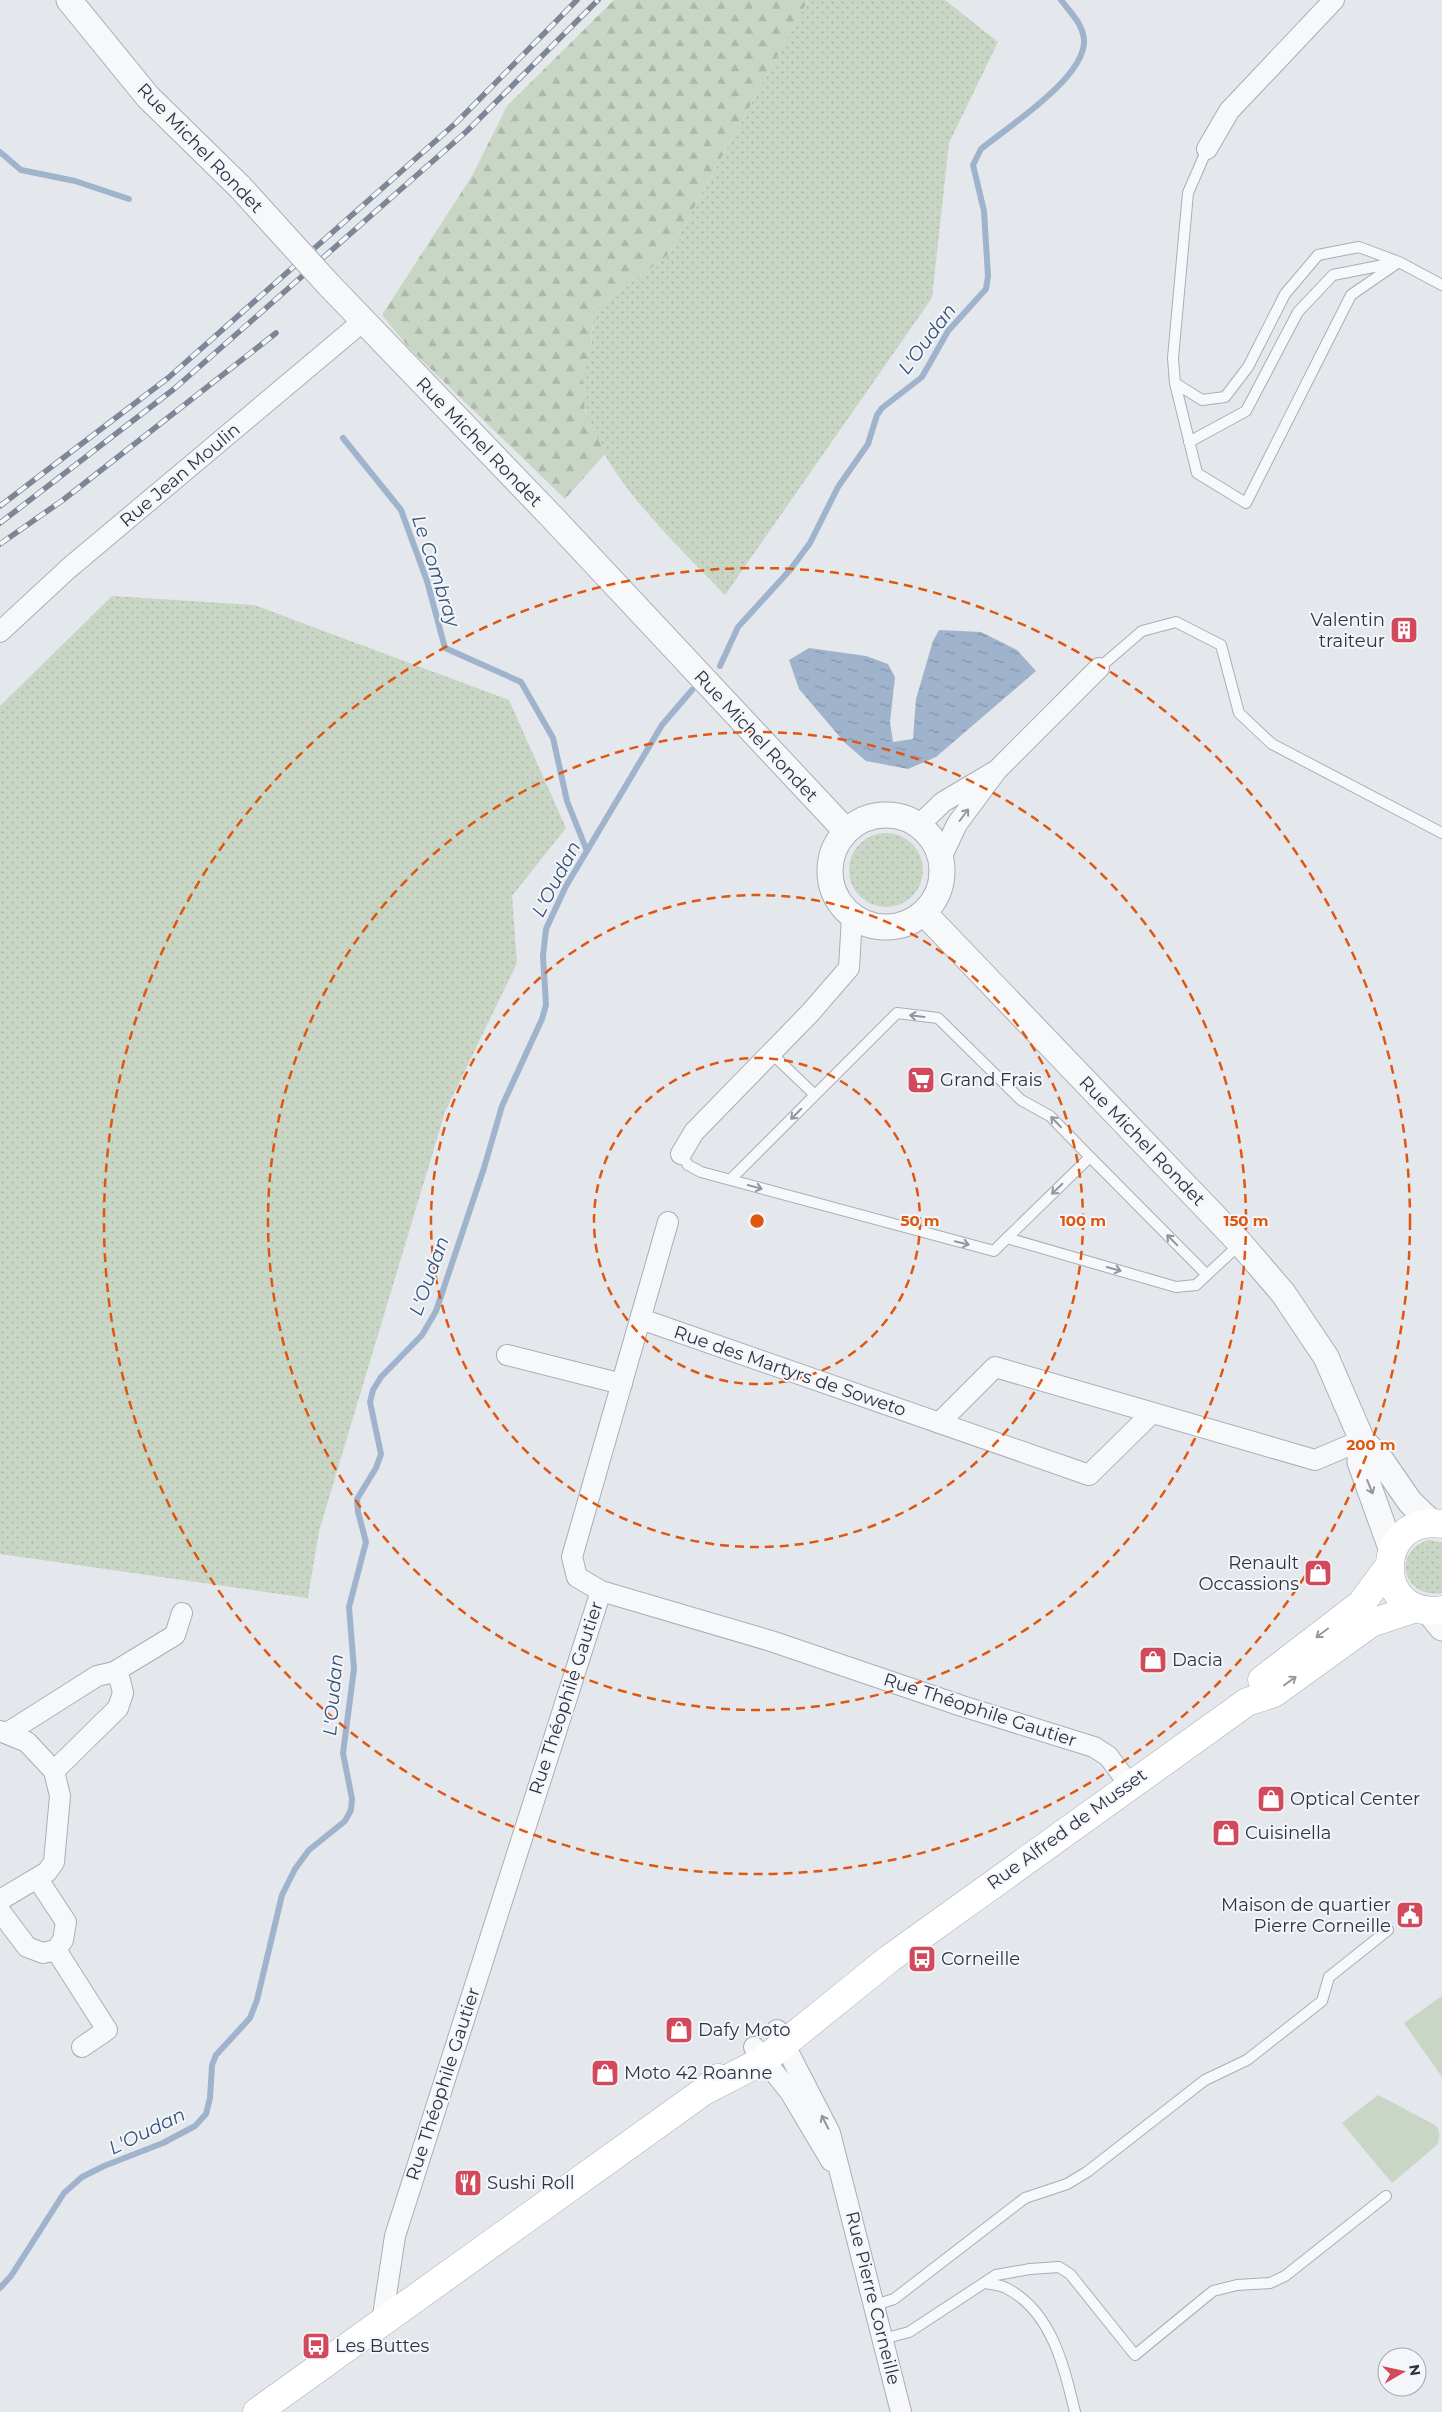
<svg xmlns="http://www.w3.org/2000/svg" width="1442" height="2412" viewBox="0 0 1442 2412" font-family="Montserrat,sans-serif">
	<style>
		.grass { fill: url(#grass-dots) }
		.forest { fill: url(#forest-firs) }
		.park { fill: #c9d6c5 }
		.water { fill: url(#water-ripples) }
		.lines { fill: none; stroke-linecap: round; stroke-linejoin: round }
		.stream { stroke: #9fb4cc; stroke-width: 6 }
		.service-casing { stroke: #a9aeb7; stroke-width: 12 }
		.minor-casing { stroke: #a9aeb7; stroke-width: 22 }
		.tertiary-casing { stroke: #a9aeb7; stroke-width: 27 }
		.secondary-casing { stroke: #a9aeb7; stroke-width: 29 }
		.service { stroke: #f7f8fa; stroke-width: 10 }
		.minor { stroke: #f7f8fa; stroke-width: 20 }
		.tertiary { stroke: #f7f8fa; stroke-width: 25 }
		.secondary { stroke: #fff; stroke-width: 28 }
		.rail-casing { stroke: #7d8696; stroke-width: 5.5 }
		.rail { stroke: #f4f6f9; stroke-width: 4; stroke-dasharray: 11; stroke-linecap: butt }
		.tertiary-bridge-casing { stroke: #a9aeb7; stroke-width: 27; stroke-linecap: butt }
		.tertiary-bridge { stroke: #f7f8fa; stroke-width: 25 }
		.oneway { stroke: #9196a0 }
		.oneway2 { stroke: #959aa2 }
		.ring { fill: none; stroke: #df570f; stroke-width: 2.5; stroke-dasharray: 9 6 }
		.labels { text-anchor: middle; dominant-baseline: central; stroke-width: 4; stroke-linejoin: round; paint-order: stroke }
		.street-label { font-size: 18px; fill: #2b3445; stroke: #f4f6f9 }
		.poi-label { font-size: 18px; fill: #2b3445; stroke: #f4f6f9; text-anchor: start }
		.water-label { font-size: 19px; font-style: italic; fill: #34527a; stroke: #f4f6f9 }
		.centre { fill: #df570f; stroke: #f4f6f9; stroke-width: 2.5 }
		.ring-label { font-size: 15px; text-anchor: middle; font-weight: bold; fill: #df570f; stroke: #f4f6f9; stroke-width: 4; stroke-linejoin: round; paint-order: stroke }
	</style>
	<defs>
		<pattern id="grass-dots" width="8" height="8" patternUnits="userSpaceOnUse" patternTransform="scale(1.25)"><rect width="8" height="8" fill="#c9d6c5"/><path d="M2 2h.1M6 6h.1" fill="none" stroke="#adb8ab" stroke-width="1.8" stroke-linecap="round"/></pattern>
		<pattern id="forest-firs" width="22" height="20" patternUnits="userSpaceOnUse" patternTransform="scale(1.25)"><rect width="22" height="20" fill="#c9d6c5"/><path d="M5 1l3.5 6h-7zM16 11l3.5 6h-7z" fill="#adb8ab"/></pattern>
		<pattern id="water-ripples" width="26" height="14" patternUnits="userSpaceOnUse" patternTransform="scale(1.25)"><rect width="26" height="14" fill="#9fb4cc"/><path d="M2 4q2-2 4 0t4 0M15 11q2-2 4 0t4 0" fill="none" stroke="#8293a7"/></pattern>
	</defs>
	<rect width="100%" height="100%" fill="#e4e7ec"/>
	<path class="grass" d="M808,0H945L998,42L949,143L932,298L725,595C675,542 578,456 582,378C583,367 589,356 591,345C593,334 592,322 593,311L668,255Z
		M112,596L254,605L509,700L566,828L512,896L517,963L445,1112L319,1531L308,1598L0,1554V706Z
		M849 870a37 37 0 1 1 74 0a37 37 0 1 1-74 0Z
		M1428,1540L1442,1542V1593C1403,1599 1391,1552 1428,1540Z"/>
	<path class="forest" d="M614,0H808L668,255L593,311L591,346L582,377L585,411L605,454L565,499L410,349L382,315L472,176L507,106Z"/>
	<path class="park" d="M1442,1996V2077L1404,2023Z
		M1378,2095L1435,2125C1441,2131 1440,2137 1437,2145L1392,2183L1342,2123Z"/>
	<path class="water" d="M939,630L981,632L1017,650L1036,671L936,757L908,769L866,761L845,743L799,689L789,660L809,648L866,656L888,664L895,677L890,722L893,742L913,739L916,699L933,641Z"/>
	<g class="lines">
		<path class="stream" d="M0,152L21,170L75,181L129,199
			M343,438L401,510L427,581L445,648L521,682L553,738L567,801L587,851
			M720,666L738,627L790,570L810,543L838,487L868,444L877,415L882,408L922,377L948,331L986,289L988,276L984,211L973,165L981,149C1009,126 1086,77 1084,40C1083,24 1070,12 1061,0
			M0,2288L11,2276L64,2193L82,2177L104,2166L163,2143L195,2126L206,2114L210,2098L212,2065L216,2055L250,2018L257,2000L282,1895L295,1869L309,1850L345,1821L351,1810L352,1799L343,1753L354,1669L349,1607L366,1542L358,1512L357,1499L376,1468L381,1454L370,1402L373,1390L381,1377L422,1335L436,1311L484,1168L502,1106L542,1019L546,1005L543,956L546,929L566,886L662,725L692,690"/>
		<defs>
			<path id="service" d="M1207,149L1188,193L1173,358L1175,383L1202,400L1225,397L1248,367L1285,294L1318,255L1359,247L1399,262L1442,285
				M1175,383L1197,473L1246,503L1351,295L1399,262L1333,275L1298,312L1246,411L1189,442
				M1099,668L1142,631L1176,622L1221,645L1239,713L1272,744L1442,833
				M771,1053L815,1095
				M681,1154L688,1165L701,1172L994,1251L1007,1238L1176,1287L1196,1285L1240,1244
				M730,1180L897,1013L938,1018L1021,1100L1050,1116L1090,1157
				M1007,1238L1090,1157L1207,1275
				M984,2283C991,2284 1000,2285 1006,2288C1052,2311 1064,2367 1075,2412
				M875,2305L894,2299L1025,2198L1067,2184L1087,2172L1205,2080L1247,2060L1322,2001L1329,1977L1388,1930
				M883,2339L909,2332L996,2275L1030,2269L1059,2267L1070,2274L1135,2355L1213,2291L1237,2285L1270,2283L1285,2276L1386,2196"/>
			<path id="minor" d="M1207,149L1229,111L1334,0
				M0,632L69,568L362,322
				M997,770L1099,668
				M919,825L943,802L997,770L957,824L941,858
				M681,1154L694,1132L810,1013L849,968L852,917
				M641,1319L1089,1475L1152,1413
				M507,1355L622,1384
				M939,1423L995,1367L1315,1460L1362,1440
				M601,1591L577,1577L572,1557L668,1222
				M114,1672L175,1635L182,1613
				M0,1731L27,1742L54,1771L60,1796L54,1862L47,1872L0,1900
				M7,1733L97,1676L114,1672L120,1680L123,1693L118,1708L54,1771
				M0,1911L27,1947L43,1953L56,1950L63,1940L66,1922L37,1878
				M56,1950L107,2030L82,2047
				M777,2030L830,2133L901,2412
				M754,2047L790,2092L831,2161
				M382,2322L395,2236L601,1591L771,1641L962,1706L1094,1747L1108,1756L1129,1784"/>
			<path id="tertiary" d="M69,0L148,97L240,187
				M329,285L552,517L846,831
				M830 871a56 56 0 1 1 112 0a56 56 0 1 1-112 0Z
				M924,913L1241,1244L1283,1293L1326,1357L1362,1440L1379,1457L1410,1502L1432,1523
				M1362,1440L1360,1462L1392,1551
				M1428,1611L1442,1628"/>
			<path id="secondary" d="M1442,1524C1374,1513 1371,1620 1442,1610
				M1262,1680L1361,1604L1389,1566
				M704,2091L764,2060L889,1959L1247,1702L1274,1693L1371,1623L1416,1608
				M257,2412L704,2091L718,2078"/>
		</defs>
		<use href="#service" class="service-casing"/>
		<use href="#minor" class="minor-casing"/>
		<use href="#tertiary" class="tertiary-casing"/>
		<use href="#secondary" class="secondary-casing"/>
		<use href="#service" class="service"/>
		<use href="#minor" class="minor"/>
		<use href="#tertiary" class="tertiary"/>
		<use href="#secondary" class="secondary"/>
		<defs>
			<path id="rail" d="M0,506L168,378L457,122L577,0
				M0,523L174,389L467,131L598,0
				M0,544L63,500L276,333"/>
		</defs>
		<use href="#rail" class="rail-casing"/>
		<use href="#rail" class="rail"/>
		<defs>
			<path id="tertiary-bridge" d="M240,187L329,285"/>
		</defs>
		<use href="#tertiary-bridge" class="tertiary-bridge-casing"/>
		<use href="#tertiary-bridge" class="tertiary-bridge"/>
	</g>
	<defs><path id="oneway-shaft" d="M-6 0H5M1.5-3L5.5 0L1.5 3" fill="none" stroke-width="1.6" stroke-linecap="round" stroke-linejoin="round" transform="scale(1.25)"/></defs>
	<g class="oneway">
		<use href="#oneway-shaft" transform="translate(964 815) rotate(-53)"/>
		<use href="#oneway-shaft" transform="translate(917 1016) rotate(-173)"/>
		<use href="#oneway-shaft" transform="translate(796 1114) rotate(135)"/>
		<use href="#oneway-shaft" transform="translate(1056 1122) rotate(-134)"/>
		<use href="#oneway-shaft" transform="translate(755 1187) rotate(15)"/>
		<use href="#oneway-shaft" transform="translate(1057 1189) rotate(136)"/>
		<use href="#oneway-shaft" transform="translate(1172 1240) rotate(-135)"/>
		<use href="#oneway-shaft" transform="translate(962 1243) rotate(14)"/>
		<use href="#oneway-shaft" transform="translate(1114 1269) rotate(16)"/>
		<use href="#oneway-shaft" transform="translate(1370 1487) rotate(68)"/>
		<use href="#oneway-shaft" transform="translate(825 2122) rotate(-117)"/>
	</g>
	<g class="oneway2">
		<use href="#oneway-shaft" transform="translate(1322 1633) rotate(143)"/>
		<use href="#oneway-shaft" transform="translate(1290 1681) rotate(-36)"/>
	</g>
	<g class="ring">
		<circle cx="757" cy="1221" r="163"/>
		<circle cx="757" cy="1221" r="326"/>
		<circle cx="757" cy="1221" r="489"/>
		<circle cx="757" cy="1221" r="653"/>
	</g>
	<defs>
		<symbol id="building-square" viewBox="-11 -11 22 22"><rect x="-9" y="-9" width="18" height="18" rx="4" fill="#d1495b" stroke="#f4f6f9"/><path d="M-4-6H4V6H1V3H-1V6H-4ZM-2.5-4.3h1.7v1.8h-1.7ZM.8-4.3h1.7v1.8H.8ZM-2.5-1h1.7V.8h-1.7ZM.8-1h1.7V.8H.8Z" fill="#fff"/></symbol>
		<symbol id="supermarket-square" viewBox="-11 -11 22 22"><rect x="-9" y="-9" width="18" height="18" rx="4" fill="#d1495b" stroke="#f4f6f9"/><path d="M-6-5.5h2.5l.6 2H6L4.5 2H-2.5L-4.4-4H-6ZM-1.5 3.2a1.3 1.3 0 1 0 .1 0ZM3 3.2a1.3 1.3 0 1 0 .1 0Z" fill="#fff"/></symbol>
		<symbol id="shop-square" viewBox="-11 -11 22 22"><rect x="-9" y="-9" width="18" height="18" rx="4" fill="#d1495b" stroke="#f4f6f9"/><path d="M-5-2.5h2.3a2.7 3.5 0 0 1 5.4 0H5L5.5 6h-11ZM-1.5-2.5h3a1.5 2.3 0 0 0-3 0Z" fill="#fff"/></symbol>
		<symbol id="civic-square" viewBox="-11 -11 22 22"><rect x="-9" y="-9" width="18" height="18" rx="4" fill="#d1495b" stroke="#f4f6f9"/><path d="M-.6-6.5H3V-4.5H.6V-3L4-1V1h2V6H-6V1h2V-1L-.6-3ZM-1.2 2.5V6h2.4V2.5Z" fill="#fff"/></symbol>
		<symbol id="bus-square" viewBox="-11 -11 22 22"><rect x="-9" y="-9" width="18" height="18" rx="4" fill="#d1495b" stroke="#f4f6f9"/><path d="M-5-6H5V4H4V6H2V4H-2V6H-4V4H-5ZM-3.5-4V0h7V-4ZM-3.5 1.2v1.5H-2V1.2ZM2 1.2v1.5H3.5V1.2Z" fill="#fff"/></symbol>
		<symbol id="restaurant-square" viewBox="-11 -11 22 22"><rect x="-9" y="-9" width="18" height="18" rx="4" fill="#d1495b" stroke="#f4f6f9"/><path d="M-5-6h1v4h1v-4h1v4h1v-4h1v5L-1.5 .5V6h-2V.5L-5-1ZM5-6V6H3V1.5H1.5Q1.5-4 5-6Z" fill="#fff"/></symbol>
	</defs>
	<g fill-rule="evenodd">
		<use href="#building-square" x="1388" y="614" width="32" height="32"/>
		<use href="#supermarket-square" x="905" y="1064" width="32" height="32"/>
		<use href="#shop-square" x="1302" y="1557" width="32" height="32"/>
		<use href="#shop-square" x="1137" y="1644" width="32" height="32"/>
		<use href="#shop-square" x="1255" y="1783" width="32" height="32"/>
		<use href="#shop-square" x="1210" y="1817" width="32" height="32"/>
		<use href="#civic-square" x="1394" y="1899" width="32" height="32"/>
		<use href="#bus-square" x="906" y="1943" width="32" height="32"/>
		<use href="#shop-square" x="663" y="2014" width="32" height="32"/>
		<use href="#shop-square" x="589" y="2057" width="32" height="32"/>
		<use href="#restaurant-square" x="452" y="2167" width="32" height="32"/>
		<use href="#bus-square" x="300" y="2330" width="32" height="32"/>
	</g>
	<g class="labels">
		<g class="street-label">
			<text transform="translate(200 148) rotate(46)">Rue Michel Rondet</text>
			<text transform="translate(479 442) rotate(46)">Rue Michel Rondet</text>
			<text transform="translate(180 475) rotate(-40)">Rue Jean Moulin</text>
			<text transform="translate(756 736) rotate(47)">Rue Michel Rondet</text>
			<text transform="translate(1142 1141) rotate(46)">Rue Michel Rondet</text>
			<text transform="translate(790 1371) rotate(19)">Rue des Martyrs de Soweto</text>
			<text transform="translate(566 1698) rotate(-72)">Rue Théophile Gautier</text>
			<text transform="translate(980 1710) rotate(18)">Rue Théophile Gautier</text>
			<text transform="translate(1067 1829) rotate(-36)">Rue Alfred de Musset</text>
			<text transform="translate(443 2084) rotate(-72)">Rue Théophile Gautier</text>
			<text transform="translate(873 2298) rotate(76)">Rue Pierre Corneille</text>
		</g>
		<g class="poi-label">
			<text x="1385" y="620" text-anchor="end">Valentin<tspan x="1385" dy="21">traiteur</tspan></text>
			<text x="940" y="1080">Grand Frais</text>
			<text x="1299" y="1563" text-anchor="end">Renault<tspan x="1299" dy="21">Occassions</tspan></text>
			<text x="1172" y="1660">Dacia</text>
			<text x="1290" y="1799">Optical Center</text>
			<text x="1245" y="1833">Cuisinella</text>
			<text x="1391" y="1905" text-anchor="end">Maison de quartier<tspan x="1391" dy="21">Pierre Corneille</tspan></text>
			<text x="941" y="1959">Corneille</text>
			<text x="698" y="2030">Dafy Moto</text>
			<text x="624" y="2073">Moto 42 Roanne</text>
			<text x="487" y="2183">Sushi Roll</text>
			<text x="335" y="2346">Les Buttes</text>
		</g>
		<g class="water-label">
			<text transform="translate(927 339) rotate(-53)">L'Oudan</text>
			<text transform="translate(436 571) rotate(72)">Le Combray</text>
			<text transform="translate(556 879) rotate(-62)">L'Oudan</text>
			<text transform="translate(429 1276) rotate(-70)">L'Oudan</text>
			<text transform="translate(333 1695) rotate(-85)">L'Oudan</text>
			<text transform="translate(147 2131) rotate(-26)">L'Oudan</text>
		</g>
	</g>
	<circle cx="757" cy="1221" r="8" class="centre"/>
	<g class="ring-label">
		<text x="920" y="1226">50 m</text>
		<text x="1083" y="1226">100 m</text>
		<text x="1246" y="1226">150 m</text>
		<text x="1371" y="1450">200 m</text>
	</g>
	<g transform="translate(1402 2372) rotate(81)"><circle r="24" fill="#f4f6f9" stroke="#a4a8b1"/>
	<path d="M0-4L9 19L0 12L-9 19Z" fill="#d1495b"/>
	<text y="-8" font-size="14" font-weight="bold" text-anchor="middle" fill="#2b3445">N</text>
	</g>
</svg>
